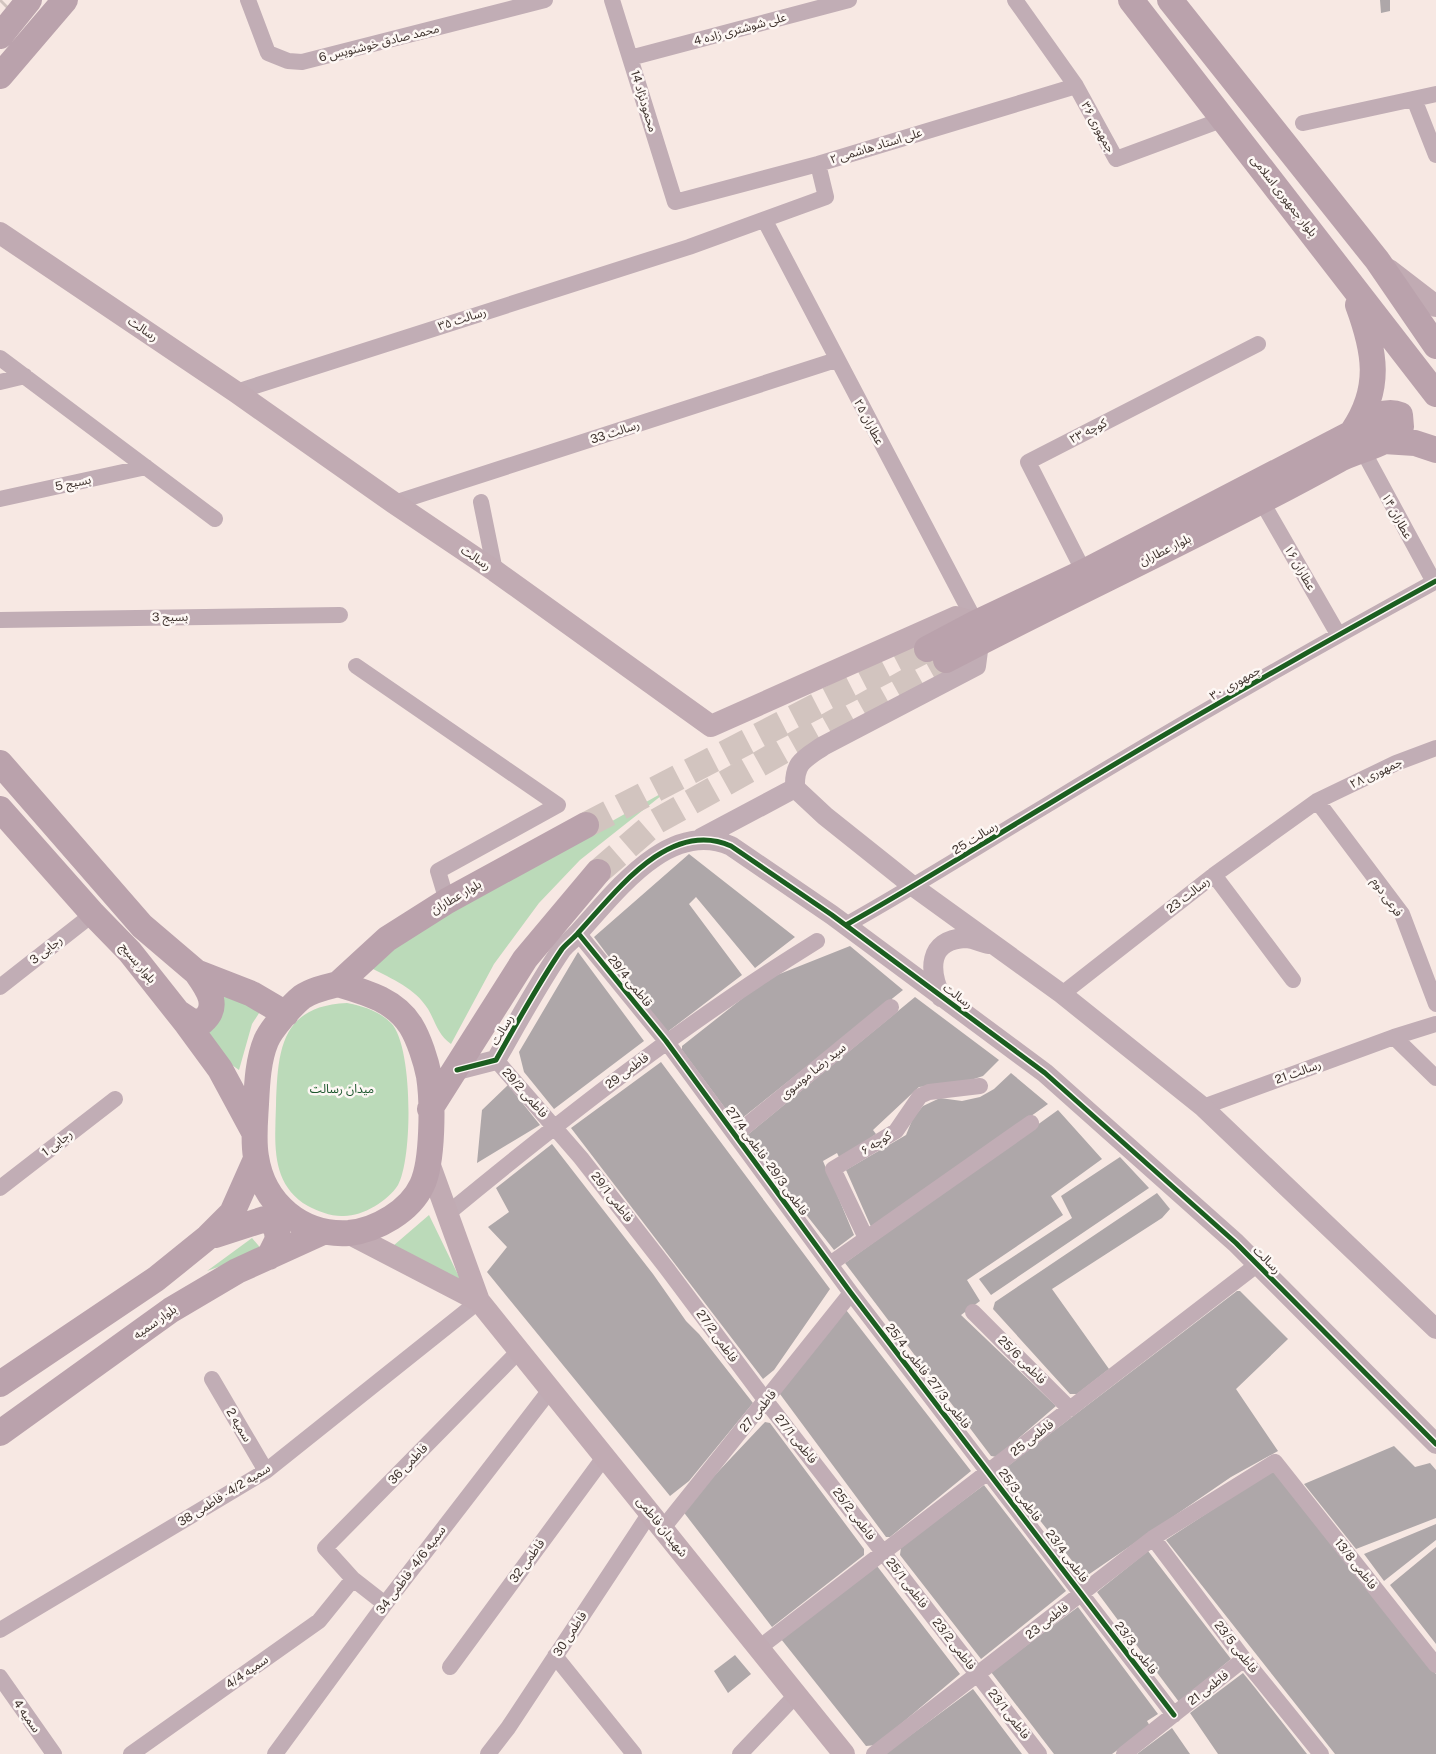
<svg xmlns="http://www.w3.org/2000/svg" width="1436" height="1754" viewBox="0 0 1436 1754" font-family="'Public Sans','Noto Sans Arabic',sans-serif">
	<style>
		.green { fill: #bbdab9 }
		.building { fill: #aea7a9 }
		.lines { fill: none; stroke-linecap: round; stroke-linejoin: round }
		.primary-tunnel { stroke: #d2c4bf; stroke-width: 26; stroke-dasharray: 26 13; stroke-linecap: butt }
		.minor { stroke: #c1adb5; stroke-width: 16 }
		.tertiary { stroke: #c1adb5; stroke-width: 20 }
		.secondary { stroke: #c1abb3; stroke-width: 22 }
		.primary { stroke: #baa2ac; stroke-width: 26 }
		.cycleway-casing { stroke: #fdf7f4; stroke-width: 8 }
		.cycleway { stroke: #1b5e20; stroke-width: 5 }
		.labels { text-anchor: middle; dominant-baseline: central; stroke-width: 5; stroke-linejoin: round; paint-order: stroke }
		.street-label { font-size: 12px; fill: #3f332e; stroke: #fdf7f4 }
		.park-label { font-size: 12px; fill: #1b562c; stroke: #fdf7f4 }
	</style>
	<rect width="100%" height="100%" fill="#f7e8e3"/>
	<path class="green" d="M671,788L580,860L539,903L494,964L451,1044C438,1035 436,1023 428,1009C415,988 392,979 371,968L388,947Z
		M219,993L263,1007L252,1024L239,1070L232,1065L203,1030Z
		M347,1003C363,1006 379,1011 391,1023C413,1045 413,1158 398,1185C388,1201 363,1216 344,1216C333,1217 317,1211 308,1206C270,1184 275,1143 276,1105C278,1051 280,1006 347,1003Z
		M429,1215L462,1283L393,1246Z
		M252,1238L263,1251L207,1271Z"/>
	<path class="building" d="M1380,0H1390V11L1381,13Z
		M689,854L795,937L755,968L696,897L689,904L742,975L666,1033L594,937Z
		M850,946L903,990L736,1123L682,1050V1046L767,979Z
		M578,952L644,1041L554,1109L524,1072L519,1052Z
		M915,997L999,1060L983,1076L962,1083L919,1087L873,1130L876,1134L840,1159L837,1153L823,1161L854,1235L834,1250L745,1137Z
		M661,1062L830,1289L774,1370L763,1379L571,1128Z
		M1011,1073L1048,1104L872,1229L846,1170L906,1135L913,1118L923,1106L940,1098L962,1101L980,1097L994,1089Z
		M508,1085L540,1125L477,1163L482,1110Z
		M1058,1110L1102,1159L1051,1196L1063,1215L967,1280L980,1301L961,1315L1056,1406L997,1457L991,1456L845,1263Z
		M552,1144L653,1274L686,1321L699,1334L753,1403L689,1481L670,1496L487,1272L507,1247L488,1227L509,1212L496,1188Z
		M1120,1157L1149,1188L991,1295L979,1279L1072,1218L1061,1196Z
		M1157,1193L1170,1209L1162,1218L1052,1289L1109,1369L1077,1394H1070L993,1309L995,1302Z
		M1237,1291H1240L1288,1339L1236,1389L1278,1451L1231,1477L1085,1577L1003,1474L1004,1469Z
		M843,1306L971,1471L890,1537H886L777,1390Z
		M765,1422L770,1423L864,1549V1555L772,1627L682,1510Z
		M1394,1446L1415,1467L1430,1463L1436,1470V1518L1356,1549L1304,1484Z
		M1270,1472L1277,1473L1436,1674V1754H1335L1166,1540Z
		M984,1485L1066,1591L981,1659L900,1555L901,1547Z
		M1436,1524V1540L1384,1581L1364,1554Z
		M1436,1547V1644L1390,1585Z
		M1148,1551L1231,1659L1179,1702L1097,1592Z
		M877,1566L960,1674L876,1745L866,1746L781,1639Z
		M1078,1607L1158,1714L1147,1721L1150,1726L1112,1754H1054L991,1672Z
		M735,1655L751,1674L728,1693L714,1671Z
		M1243,1673L1256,1689L1307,1754H1218L1190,1713Z
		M973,1689L1022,1754H885Z
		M1172,1728L1190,1754H1137Z"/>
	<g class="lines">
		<path class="primary-tunnel" d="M0,2L2,0
			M586,825L927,649
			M598,872L657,821L946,660"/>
		<path class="minor" d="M248,0L268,53L288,61L302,62L545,0
			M612,0L675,202L818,164L1076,86
			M1015,0L1076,86L1116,159L1224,119
			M630,58L849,0
			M1414,99L1436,155
			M1303,123L1436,94
			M765,221L976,623
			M0,358L215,519
			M0,382L25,376
			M236,392L689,247L826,197L818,164
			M1362,449L1434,582
			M0,499L146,467
			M481,502L495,571
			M1262,502L1338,634
			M394,503L836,360
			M1084,572L1028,462L1258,344
			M0,620L340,615
			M356,666L558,805L438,871L447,901
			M1317,801L1402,914L1436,1004
			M1214,875L1293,980
			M846,925C914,887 980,845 1047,805C1175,727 1305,653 1436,581
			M578,933L666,1041L851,1293L1174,1715
			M0,987L93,914
			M1062,994L1214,875L1317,801L1396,763L1436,748
			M1394,1037L1436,1078
			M496,1060L581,1158L668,1270L766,1401L1039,1754
			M1203,1107L1394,1037L1436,1024
			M735,1135L891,1007
			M0,1188L115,1099
			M447,1214C566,1116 686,1022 817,941
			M866,1238L833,1169L896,1131L920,1096L929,1092L980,1086
			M830,1264L1031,1123
			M973,1312L1070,1409
			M212,1379L266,1471
			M663,1528L851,1293
			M1153,1538L1244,1659L1321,1754
			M385,1604L353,1579L325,1548L513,1357L521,1351
			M0,1630L266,1471L479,1301
			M759,1648L1258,1264
			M555,1656L634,1754
			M450,1667L605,1456
			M0,1677L54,1754
			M131,1754L319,1621L353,1579
			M275,1754L385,1604L547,1394L553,1390
			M488,1754L508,1728L650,1513
			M740,1754L796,1695
			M874,1754L1153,1538L1275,1462L1436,1665
			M1124,1754L1244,1659"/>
		<path class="tertiary" d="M979,643L976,666L823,746C804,759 794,762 795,788L825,816L914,887L1062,994L1203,1107L1436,1329
			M701,838L795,788
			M941,997C929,971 927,940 965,938C972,938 981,942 988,944
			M457,1070L496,1060C517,1023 538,984 562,949C567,943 573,939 578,933C615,893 669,818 731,846L832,915L1045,1073L1236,1243L1436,1444"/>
		<path class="secondary" d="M0,233L236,392L394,503L495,571L711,726L956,617L976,623
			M1389,270L1436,306
			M429,1163L479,1301L844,1754
			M348,1233L479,1301"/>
		<path class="primary" d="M1131,0L1436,394
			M1170,0L1377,260L1436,346
			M0,36L29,0
			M0,76L65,0
			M1353,431C1382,388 1375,351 1358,305
			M1384,441L1415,443L1436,450
			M927,649L976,623L1084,572L1352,433C1366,424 1382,407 1400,415L1401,427C1387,446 1358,449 1338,460C1210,531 1076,592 946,660
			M0,763L142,926L196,972L252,994L286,1014
			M0,809L93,914L130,952L187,1024L220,1069L254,1132
			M338,984C365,992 395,1000 411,1026C419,1039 426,1061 429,1076C433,1102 433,1162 422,1185C410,1211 377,1230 349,1233C302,1236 263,1204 256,1157C253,1140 255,1122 256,1104C257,1084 258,1060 266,1041C271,1029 292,1005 302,997C312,990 326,987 338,984Z
			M338,984L387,939L447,901L586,825
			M179,1013L191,1021L202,1022C221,1006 208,989 196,972
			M430,1109L525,959L598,872
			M215,1235L265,1219L276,1226L278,1239L269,1257
			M0,1384L156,1279L208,1237L232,1213L256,1159
			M0,1433L171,1310L237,1271L323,1232"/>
		<defs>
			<path id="cycleway" d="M846,925C914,887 980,845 1047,805C1175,727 1305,653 1436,581
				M578,933L666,1041L851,1293L1174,1715
				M457,1070L496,1060C517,1023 538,984 562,949C567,943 573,939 578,933C615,893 669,818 731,846L832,915L1045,1073L1236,1243L1436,1444"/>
		</defs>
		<use href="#cycleway" class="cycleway-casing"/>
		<use href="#cycleway" class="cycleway"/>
	</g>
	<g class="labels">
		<g class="street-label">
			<text transform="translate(740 29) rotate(-15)">علی شوشتری زاده 4</text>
			<text transform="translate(379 43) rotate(-14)">محمد صادق خوشنویس 6</text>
			<text transform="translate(644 101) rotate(73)">محمودنژاد 14</text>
			<text transform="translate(1098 127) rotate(61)">جمهوری ۳۶</text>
			<text transform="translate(876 146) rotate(-17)">علی استاد هاشمی ۲</text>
			<text transform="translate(1284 196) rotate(52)">بلوار جمهوری اسلامی</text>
			<text transform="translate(462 319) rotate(-18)">رسالت ۳۵</text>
			<text transform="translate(143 329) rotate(34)">رسالت</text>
			<text transform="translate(869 422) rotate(62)">عطاران ۲۵</text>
			<text transform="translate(1088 431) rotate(-27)">کوچه ۲۳</text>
			<text transform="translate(615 432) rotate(-18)">رسالت 33</text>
			<text transform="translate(73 483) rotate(-12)">بسیج 5</text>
			<text transform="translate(1397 516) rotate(61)">عطاران ۱۴</text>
			<text transform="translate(1165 550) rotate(-26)">بلوار عطاران</text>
			<text transform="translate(476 558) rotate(34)">رسالت</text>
			<text transform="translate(1300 568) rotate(60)">عطاران ۱۶</text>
			<text transform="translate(170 617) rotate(-1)">بسیج 3</text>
			<text transform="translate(1235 683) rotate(-30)">جمهوری ۳۰</text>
			<text transform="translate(1376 773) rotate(-25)">جمهوری ۲۸</text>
			<text transform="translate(975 838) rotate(-32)">رسالت 25</text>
			<text transform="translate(1188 895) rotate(-38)">رسالت 23</text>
			<text transform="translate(456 897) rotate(-30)">بلوار عطاران</text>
			<text transform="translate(1387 897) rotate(55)">فرعی دوم</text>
			<text transform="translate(46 950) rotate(-38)">رجایی 3</text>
			<text transform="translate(138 963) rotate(50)">بلوار بسیج</text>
			<text transform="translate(630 981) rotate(51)">قاطمی 29/4</text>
			<text transform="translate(958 996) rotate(37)">رسالت</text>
			<text transform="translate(502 1030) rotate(-59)">رسالت</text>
			<text transform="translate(627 1071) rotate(-37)">فاطمی 29</text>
			<text transform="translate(813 1071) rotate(-39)">سید رضا موسوی</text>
			<text transform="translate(1298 1072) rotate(-20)">رسالت 21</text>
			<text transform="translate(525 1093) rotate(48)">فاطمی 29/2</text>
			<text transform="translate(57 1143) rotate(-38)">رجایی 1</text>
			<text transform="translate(876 1143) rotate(-32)">کوچه ۶</text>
			<text transform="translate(767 1161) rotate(54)">فاطمی 29/3 - فاطمی 27/4</text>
			<text transform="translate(612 1197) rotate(52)">فاطمی 29/1</text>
			<text transform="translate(1267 1260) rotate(45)">رسالت</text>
			<text transform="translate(155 1322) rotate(-35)">بلوار سمیه</text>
			<text transform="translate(717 1336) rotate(54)">فاطمی 27/2</text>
			<text transform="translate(1022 1360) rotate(45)">فاطمی 25/6</text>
			<text transform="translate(928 1376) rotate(52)">فاطمی 27/3- فاطمی 25/4</text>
			<text transform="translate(758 1411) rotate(-51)">فاطمی 27</text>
			<text transform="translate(239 1425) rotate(59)">سمیه 2</text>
			<text transform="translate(1032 1438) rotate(-38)">فاطمی 25</text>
			<text transform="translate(796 1439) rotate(51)">فاطمی 27/1</text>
			<text transform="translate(408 1464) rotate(-46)">فاطمی 36</text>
			<text transform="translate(224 1495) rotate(-32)">سمیه 4/2 - فاطمی 38</text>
			<text transform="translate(1020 1495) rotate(53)">فاطمی 25/3</text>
			<text transform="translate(854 1514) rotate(53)">فاطمی 25/2</text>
			<text transform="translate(662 1527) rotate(51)">شهیدان فاطمی</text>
			<text transform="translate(1067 1556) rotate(53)">فاطمی 23/4</text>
			<text transform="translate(527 1561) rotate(-54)">فاطمی 32</text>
			<text transform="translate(1356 1564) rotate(52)">فاطمی 13/8</text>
			<text transform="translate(411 1570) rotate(-53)">سمیه 4/6 - فاطمی 34</text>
			<text transform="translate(907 1583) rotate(52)">فاطمی 25/1</text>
			<text transform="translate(1047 1621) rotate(-38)">فاطمی 23</text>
			<text transform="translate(570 1634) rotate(-57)">فاطمی 30</text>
			<text transform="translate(954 1644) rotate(52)">فاطمی 23/2</text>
			<text transform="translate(1236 1647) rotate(52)">فاطمی 23/5</text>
			<text transform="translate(1136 1648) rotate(53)">فاطمی 23/3</text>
			<text transform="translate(247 1672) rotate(-35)">سمیه 4/4</text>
			<text transform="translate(1208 1688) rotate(-38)">فاطمی 21</text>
			<text transform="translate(1009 1714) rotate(52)">فاطمی 23/1</text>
			<text transform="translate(27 1716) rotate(55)">سمیه 4</text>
		</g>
		<g class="park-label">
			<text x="342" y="1089">میدان رسالت</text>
		</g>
	</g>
</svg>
